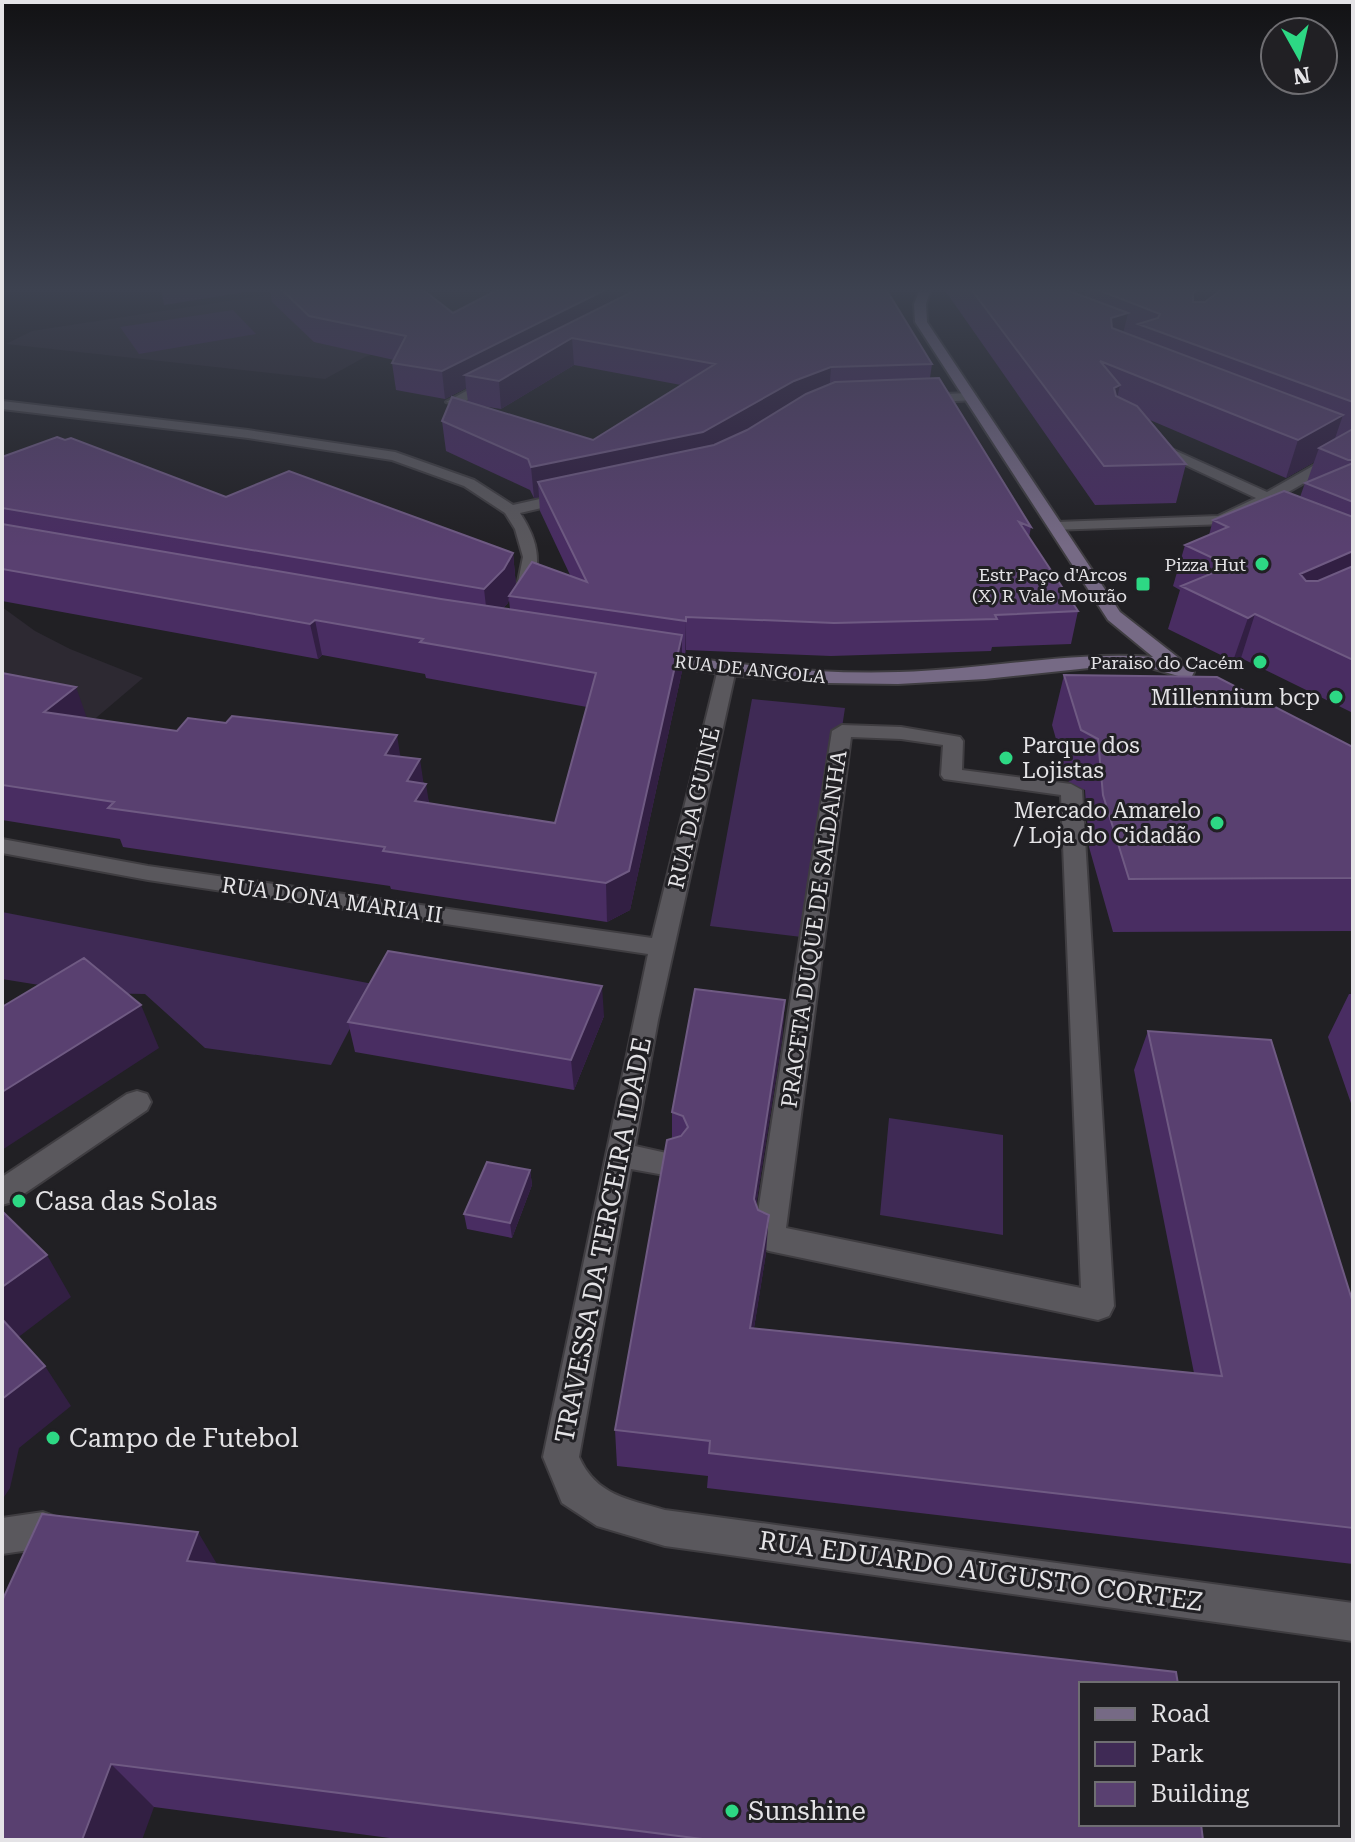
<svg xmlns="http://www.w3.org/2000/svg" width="1355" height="1842" viewBox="0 0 1355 1842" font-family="'Roboto Serif',serif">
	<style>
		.built { fill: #2d2932 }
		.green { fill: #3f2a55 }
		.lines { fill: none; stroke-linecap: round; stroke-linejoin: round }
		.lane-casing { stroke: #3f3d41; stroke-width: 4 }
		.street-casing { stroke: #3f3d41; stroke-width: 4 }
		.secondary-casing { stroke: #3f3d41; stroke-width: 4 }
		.lane { fill: #5a585d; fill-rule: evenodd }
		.street { fill: #5a585d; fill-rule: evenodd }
		.secondary { fill: #766a85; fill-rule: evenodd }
		.wall { fill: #492d62; fill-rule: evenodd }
		.shaded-wall { fill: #321f43 }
		.building { fill: #594070; stroke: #6f5a83; stroke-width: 2 }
		.poi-dot { fill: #2dd884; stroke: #212024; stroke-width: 3 }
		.labels { text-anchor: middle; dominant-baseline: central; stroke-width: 6; stroke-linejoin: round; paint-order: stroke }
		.far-poi-label { font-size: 18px; fill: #e4e3e6; stroke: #212024; text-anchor: end }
		.far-street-label { font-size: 18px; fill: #e4e3e6; stroke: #212024 }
		.poi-label { font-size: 22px; fill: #e4e3e6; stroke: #212024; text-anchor: end }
		.street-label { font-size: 22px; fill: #e4e3e6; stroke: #212024 }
		.near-poi-label { font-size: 26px; fill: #e4e3e6; stroke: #212024; text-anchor: start }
		.near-street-label { font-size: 26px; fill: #e4e3e6; stroke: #212024 }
	</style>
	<rect width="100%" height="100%" fill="#212024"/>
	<path class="built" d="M307,289L418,296L469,289H499L429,334L365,357L325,379L6,344L32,331Z
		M2,607L35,631L70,649L143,678L90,723L2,701Z"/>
	<path class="green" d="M161,289H264L164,305Z
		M233,310L256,334L139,354L120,327Z
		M752,699L845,708L810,938L710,926Z
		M2,912L373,984L331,1065L205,1048L145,994L89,993L2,979Z
		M889,1118L1003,1135V1235L880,1215Z"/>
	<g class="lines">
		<defs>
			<path id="lane" d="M43,1512L56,1517L61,1530L56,1543L43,1548L2,1554V1518Z"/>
			<path id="street" d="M492,377L503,380L458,405L446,402Z
				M970,393L975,394V400L919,403L912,399L919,395Z
				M2,401L248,430L395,452L474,480L513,505L571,492L579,497L576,500L520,513C541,545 539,561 533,597L524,602L515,597L523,557L515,529L505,513L464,486L392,460L248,438L2,409Z
				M1154,441L1267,492L1348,446L1353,445V455L1250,514L1226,524L1051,530L1049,527L1057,522L1218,516L1256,498L1149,448L1147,445Z
				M727,663L736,669L658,1020L635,1146L680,1156L685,1164L680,1172L670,1176L631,1169L579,1457C596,1495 627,1499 665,1510L1353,1603V1641L665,1546L597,1526L562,1503L543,1457L648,954L148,880L2,853V839L148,866L652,938L718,669Z
				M842,725L901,727L960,737L963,741L962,770L1071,784L1082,790L1114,1306L1109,1316L1098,1320L769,1251L758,1247L754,1238L832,731ZM851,737L901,739L943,745L941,775L944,779L1061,795L1081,1288L786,1228Z
				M137,1091L147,1094L151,1102L147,1110L12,1202L2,1205V1177L127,1094Z"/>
			<path id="secondary" d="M920,289H931L926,304L927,322L1120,612L1180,659L1181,665L1194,672L1192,676L1185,678L1151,668L1108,666L985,679L898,684L827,683L727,675L644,662L642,658L644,654L651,652C733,664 816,675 899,672C984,670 1069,651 1153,657L1108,620L915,322L914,304Z"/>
		</defs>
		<use href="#lane" class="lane-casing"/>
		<use href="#street" class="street-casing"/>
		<use href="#secondary" class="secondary-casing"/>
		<use href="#lane" class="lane"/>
		<use href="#street" class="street"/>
		<use href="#secondary" class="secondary"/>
	</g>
	<path class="wall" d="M270,289H422L453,313L499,289H886L932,364L930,378L1031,527L1029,537L1078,611L1071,644L992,647L991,651L831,656L686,650L685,654L682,653V671L630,910L607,922L391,889L390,886L123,847L120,839L2,820V673L87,718L177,731L401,757L424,783L429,803L555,823L587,707L426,678L425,674L322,655L318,659L2,601V457L226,497L513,553L516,586L571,577L540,511L539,497L534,498L530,490L446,451L442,421L468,401L466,388L445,399L396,390L392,363L394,360L314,342L272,302ZM574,365L681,385L593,440L482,406L501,409ZM509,600L510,609L503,608L508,603Z
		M944,289H1353V713L1241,658L1233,661L1168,629L1180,590L1173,586L1185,545L1209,535L1213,520L1300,497L1305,483L1307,482L1314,462L1286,478L1150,420L1186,464L1176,503L1095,505Z
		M1064,675L1353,747V931L1113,932L1089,847L1085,790L1068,781L1052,725Z
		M1349,994H1353V1109L1328,1037Z
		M785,1000L782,1039L756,1205L766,1253L754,1328L1194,1373L1134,1070L1148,1031L1353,1303V1564L707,1488L708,1476L617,1466L615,1430L672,1138V1112Z
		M604,1016L574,1090L355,1052L348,1022Z
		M530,1170L532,1185L512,1238L467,1229L464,1214Z
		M217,1565L1203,1840H405L154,1807L2,1840Z"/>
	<path class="shaded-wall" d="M607,289H657L465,375L466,388L445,399L442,371Z
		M1062,289H1086L1084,298Z
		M1199,289H1227L1185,326L1193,293Z
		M1128,313L1120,346L1104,351L1111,318Z
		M572,338L574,365L501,409L499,381Z
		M831,367L829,395L703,462L538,482L539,497L534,498L531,467L794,381Z
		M1120,385L1112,421L1114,388Z
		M1343,415L1330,453L1319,448L1314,462L1286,478L1298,440Z
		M1353,551V585L1285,616L1300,574Z
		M513,553L516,586L509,596L508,603L488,624L484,589Z
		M1255,614L1241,658L1233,661L1248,618Z
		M686,617V650L685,654L686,621Z
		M315,620L322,655L318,659L310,624Z
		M682,635V671L630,910L607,922L606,883Z
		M76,687L89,724L44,712Z
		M397,735L403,773L385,755Z
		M420,759L424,786L426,784L432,822L421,839L407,781Z
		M602,986L604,1016L574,1090L571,1060Z
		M785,1000L782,1039L751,1238L754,1199Z
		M141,1005L159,1048L2,1150V1092Z
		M530,1170L532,1185L512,1238L510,1223Z
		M769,1215L766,1253L748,1365L750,1328Z
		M47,1255L71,1297L12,1342L2,1327V1287Z
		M45,1366L71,1406L19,1448L10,1488L2,1500V1399Z
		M198,1532L230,1586L187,1561Z
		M111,1764L154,1807L142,1840H82Z"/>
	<path class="building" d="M281,289H422L453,313L499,289H607L442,371L392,363L406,336L309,316Z
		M638,289H747L769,293L774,289H886L932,364L831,367L794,381L703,432L531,467L528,459L442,421L452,397L593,440L715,364L572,338L499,381L465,375Z
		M971,289H1064L1128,313L1111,318L1112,328L1343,415L1298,440L1100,361L1120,385L1114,388L1116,396L1137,406L1186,464L1104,466Z
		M1096,289H1199L1193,293V302H1205L1222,289H1353V402L1138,324L1158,318L1160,314Z
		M939,378L1031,527L1019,522L1078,611L995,615L997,619L834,623L686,617V621L509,596L532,562L587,582L538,482L714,445L747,430L806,394L835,382Z
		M1353,429V460H1348L1319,448Z
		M57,437L65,440L71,438L226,497L289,471L513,553L504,569L484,589L2,508V457Z
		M1353,463V502L1305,483Z
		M1284,491L1353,517V551L1300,574L1306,581H1318L1353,566V660L1255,614L1248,618L1181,586L1230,566L1185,545L1228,527L1213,520Z
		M2,524L441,599L682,635L629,871L606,883L383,851L385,847L108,808L114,802L2,785V673L76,687L44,712L177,731L188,718L226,723L232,716L397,735L385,755L420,759L407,781L426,784L415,801L555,823L596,673L420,642L423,639L315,620L310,624L2,569Z
		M1064,675L1217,677L1353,747V878L1129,879L1103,795L1098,739L1081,730Z
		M388,951L602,986L571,1060L348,1022Z
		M84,958L141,1005L2,1092V1007Z
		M695,989L785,1000L754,1199L758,1210L769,1215L750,1328L1222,1376L1148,1031L1271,1040L1353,1303V1528L709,1453L710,1441L615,1430L667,1140L681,1136L688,1127L683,1116L672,1112Z
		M487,1162L530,1170L510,1223L464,1214Z
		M2,1211L47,1255L2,1287Z
		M2,1319L45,1366L2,1399Z
		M42,1514L198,1532L187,1561L1176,1672L1178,1684H1081V1824H1201L1203,1840H710L111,1764L82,1840H2V1601Z"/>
	<linearGradient id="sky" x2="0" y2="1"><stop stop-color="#121214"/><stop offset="0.53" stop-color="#3d4250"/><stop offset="1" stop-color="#3d4250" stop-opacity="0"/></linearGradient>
	<rect width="1355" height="547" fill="url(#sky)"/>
	<g class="poi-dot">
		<circle cx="1262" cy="564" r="8"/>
		<rect x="1135" y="576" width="16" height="16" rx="4"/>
		<circle cx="1260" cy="662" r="8"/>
		<circle cx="1336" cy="697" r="8"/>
		<circle cx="1006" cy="758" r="8"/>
		<circle cx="1217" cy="823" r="8"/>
		<circle cx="19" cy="1201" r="8"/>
		<circle cx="53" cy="1438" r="8"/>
		<circle cx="732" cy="1811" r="8"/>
	</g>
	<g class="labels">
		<g class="far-poi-label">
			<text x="1246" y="564">Pizza Hut</text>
			<text x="1127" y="574">Estr Paço d'Arcos<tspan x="1127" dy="21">(X) R Vale Mourão</tspan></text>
			<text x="1244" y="662">Paraiso do Cacém</text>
		</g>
		<g class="far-street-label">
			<text transform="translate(750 669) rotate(6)">RUA DE ANGOLA</text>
		</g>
		<g class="poi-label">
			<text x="1320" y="697">Millennium bcp</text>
			<text x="1022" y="745" text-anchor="start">Parque dos<tspan x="1022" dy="25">Lojistas</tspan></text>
			<text x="1201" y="810">Mercado Amarelo<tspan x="1201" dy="25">/ Loja do Cidadão</tspan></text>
		</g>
		<g class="street-label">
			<text transform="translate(694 808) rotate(-77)">RUA DA GUINÉ</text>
			<text transform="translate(332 900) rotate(8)">RUA DONA MARIA II</text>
			<text transform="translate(814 929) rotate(-82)">PRACETA DUQUE DE SALDANHA</text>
		</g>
		<g class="near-poi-label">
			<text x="35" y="1201">Casa das Solas</text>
			<text x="69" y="1438">Campo de Futebol</text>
			<text x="748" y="1811">Sunshine</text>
		</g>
		<g class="near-street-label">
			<text transform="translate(603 1240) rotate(-79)">TRAVESSA DA TERCEIRA IDADE</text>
			<text transform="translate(981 1571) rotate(8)">RUA EDUARDO AUGUSTO CORTEZ</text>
		</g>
	</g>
	<rect width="1355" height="1842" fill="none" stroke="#e4e3e6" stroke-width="8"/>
	<rect x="1079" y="1682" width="260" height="144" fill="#212024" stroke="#6f6e72" stroke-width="2"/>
	<rect x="1095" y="1708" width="40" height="12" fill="#766a85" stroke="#6f6e72" stroke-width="2"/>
	<text x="1151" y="1722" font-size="24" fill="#e4e3e6">Road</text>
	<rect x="1095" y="1742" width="40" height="24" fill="#3f2a55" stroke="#6f6e72" stroke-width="2"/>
	<text x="1151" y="1762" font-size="24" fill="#e4e3e6">Park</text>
	<rect x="1095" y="1782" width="40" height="24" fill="#594070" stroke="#6f6e72" stroke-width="2"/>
	<text x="1151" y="1802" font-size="24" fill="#e4e3e6">Building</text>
	<g transform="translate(1299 56) rotate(172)"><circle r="38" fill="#212024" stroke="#6f6e72" stroke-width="2"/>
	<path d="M0-6L14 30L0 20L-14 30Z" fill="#2dd884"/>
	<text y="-12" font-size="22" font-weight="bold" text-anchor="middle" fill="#e4e3e6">N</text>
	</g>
</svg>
